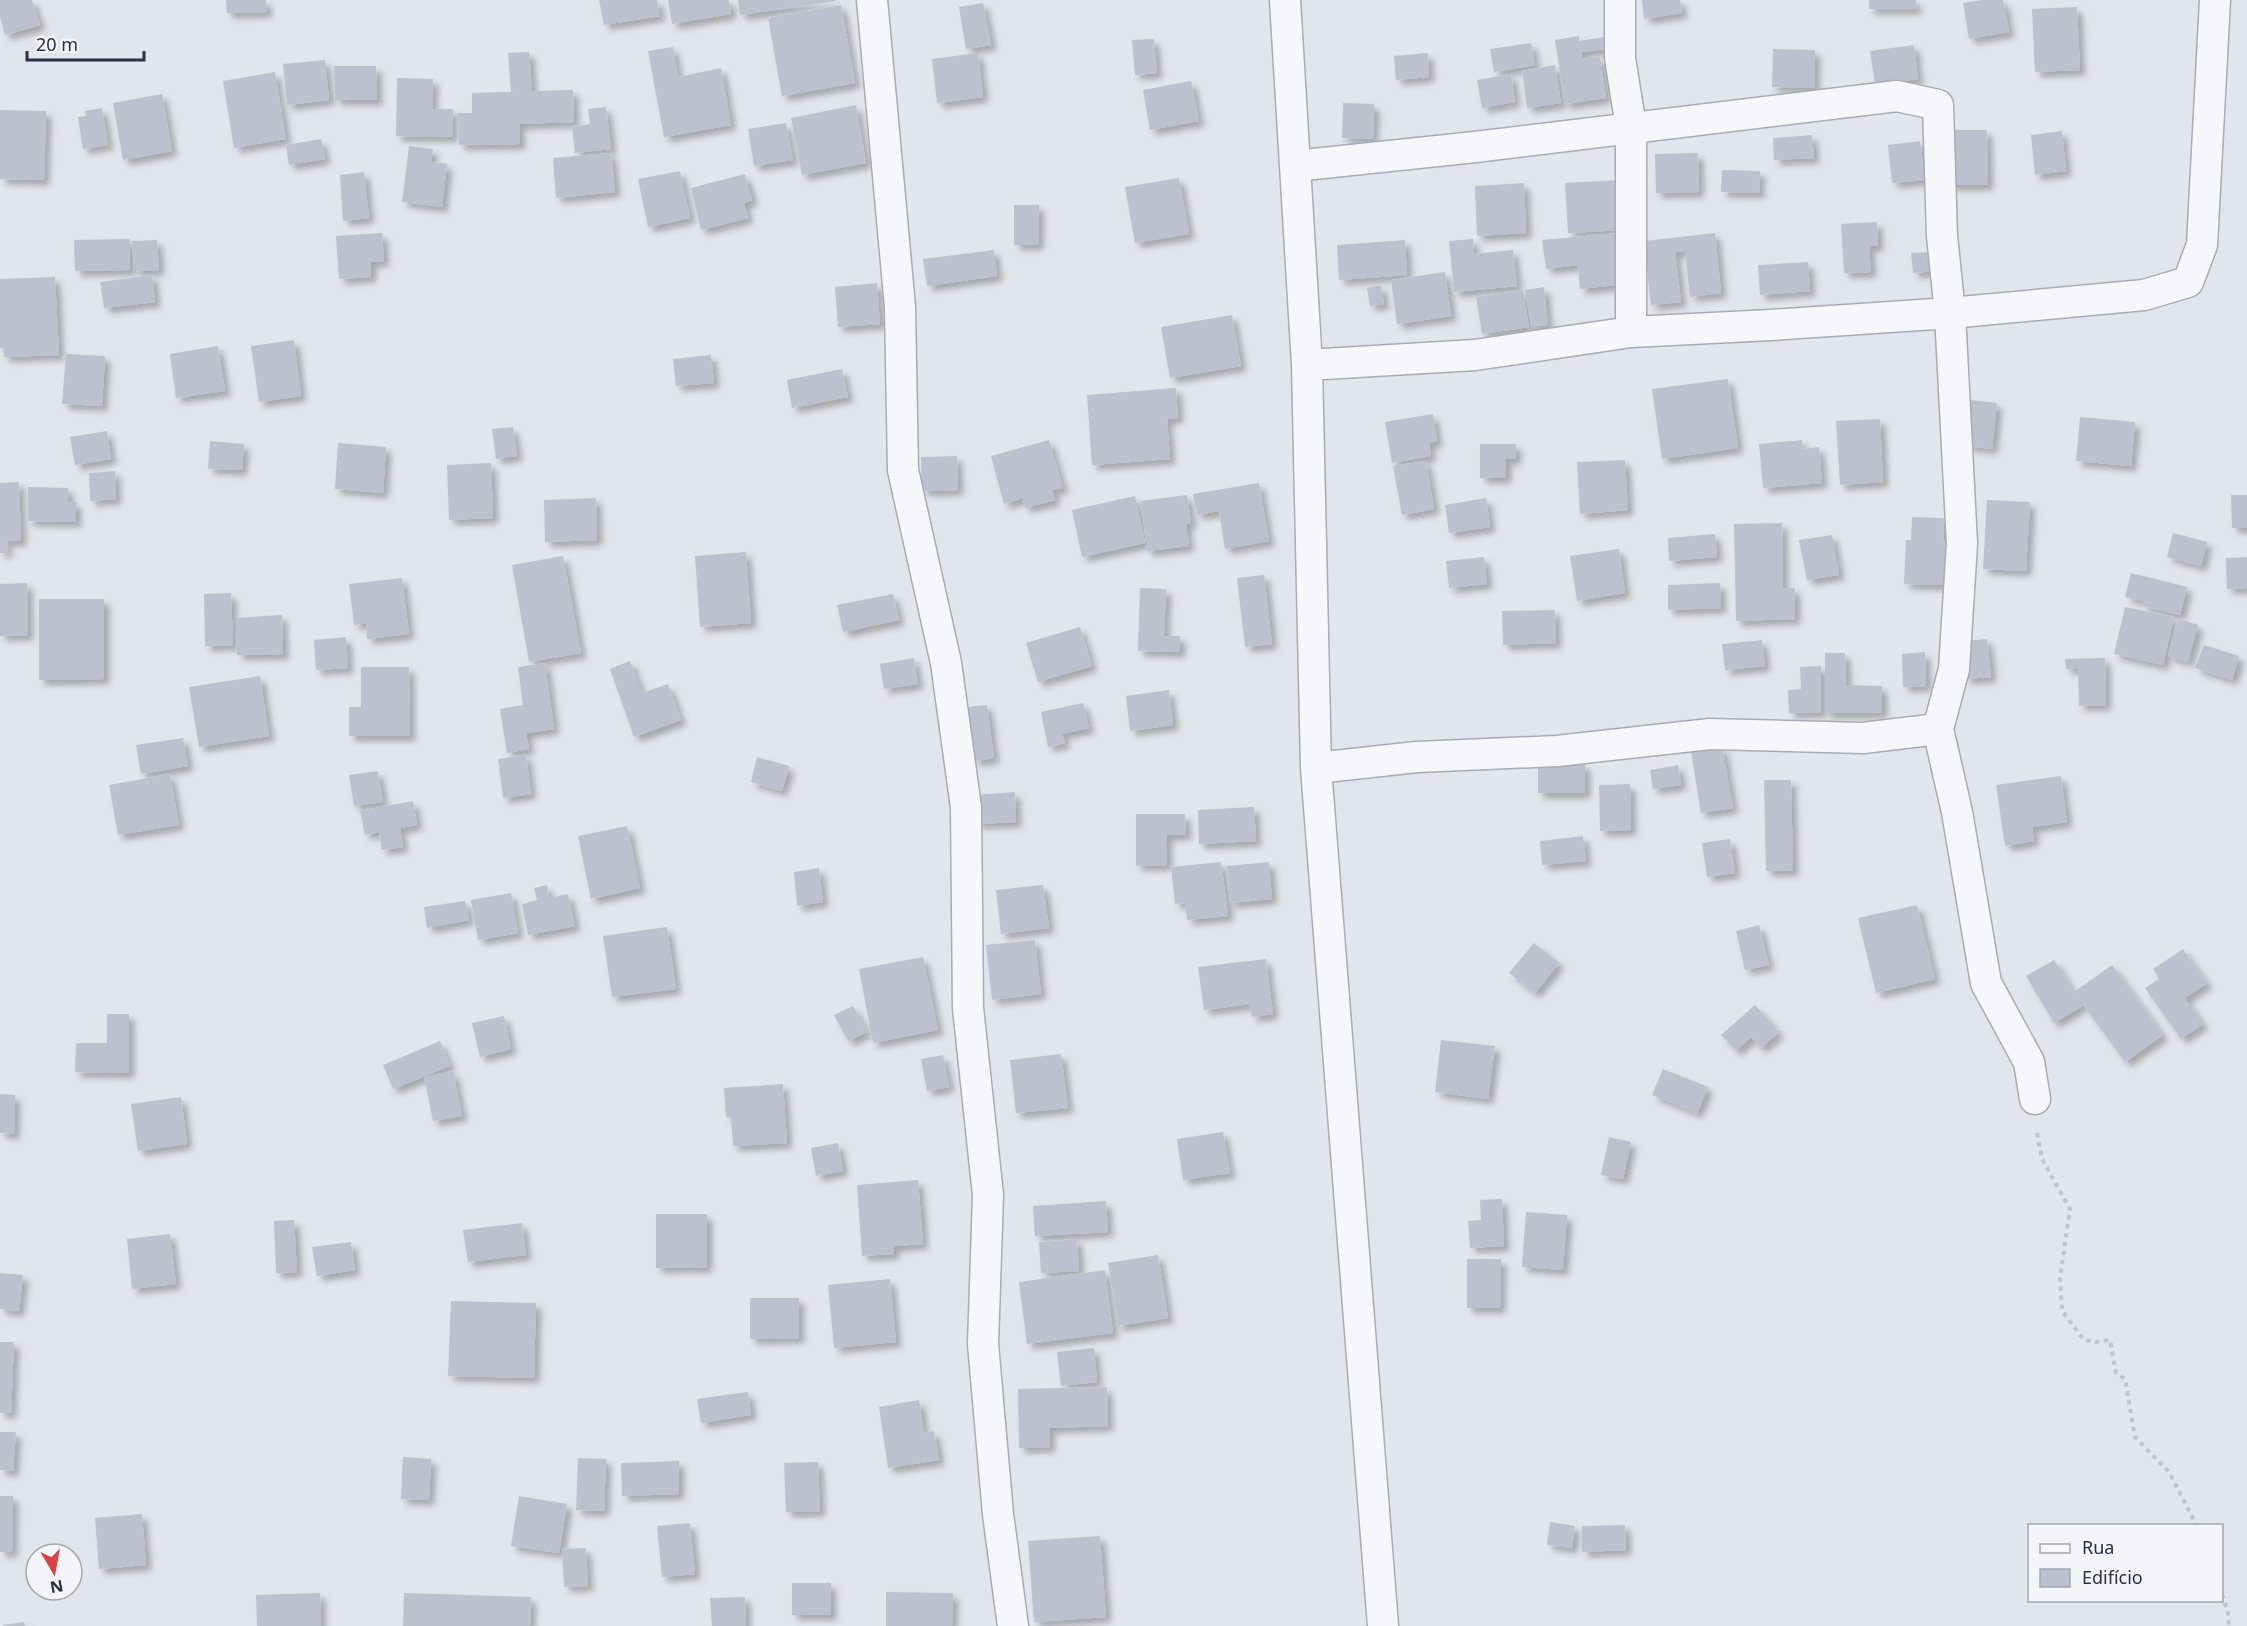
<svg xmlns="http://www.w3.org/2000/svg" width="2247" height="1626" viewBox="0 0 2247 1626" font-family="'Noto Sans',sans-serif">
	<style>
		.building { fill: #bdc0cd; filter: url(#shadow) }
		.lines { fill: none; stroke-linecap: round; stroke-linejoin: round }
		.minor-casing { stroke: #a7abb7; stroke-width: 33 }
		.path { stroke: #c1c3cb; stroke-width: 4; stroke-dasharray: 4.5 4.5; stroke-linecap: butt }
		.minor { stroke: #f6f7fa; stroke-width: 30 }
	</style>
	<defs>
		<filter id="shadow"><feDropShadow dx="5.5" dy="5.5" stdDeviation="3" flood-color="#0004"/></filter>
	</defs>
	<rect width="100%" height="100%" fill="#e3e5ec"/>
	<path class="building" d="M0,0H32L40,25L5,35L0,17Z
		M226,0H266L267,12L227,13Z
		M599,0H657L660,16L604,25Z
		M668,0H729L731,14L672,24Z
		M738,0H835L836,1L740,15Z
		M1642,0H1680L1682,13L1644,19Z
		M1869,0H1916V9H1869Z
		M1982,0H2003L2009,32L1969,39L1963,3Z
		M983,3L991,45L966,49L959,7Z
		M841,5L855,83L782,96L768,18Z
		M2077,7L2080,70L2035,72L2032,9Z
		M1579,36V41L1604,37L1606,49L1581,52L1582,59L1600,57L1606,98L1565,104L1555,40Z
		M1154,39L1157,73L1135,75L1132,40Z
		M1531,43L1535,65L1494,72L1490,49Z
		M1914,45L1918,79L1875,84L1870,51Z
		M673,47L678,77L721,68L731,125L664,137L648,51Z
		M1773,49L1815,50L1814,88L1772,87Z
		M529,52L532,90L511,92L508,53Z
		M978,53L983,97L937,103L932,59Z
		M1428,53L1429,77L1396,80L1394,56Z
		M325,60L329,100L287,105L283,64Z
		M1555,65L1561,103L1527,108L1522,71Z
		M334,66H376L377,100H335Z
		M275,72L286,139L234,148L223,81Z
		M1511,74L1515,102L1482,108L1477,80Z
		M397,78L433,79L432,109H453L452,137L396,136Z
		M1191,81L1199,121L1150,130L1143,90Z
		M573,90L574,122L519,124L520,144L459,145L458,113H472V93Z
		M162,94L172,151L123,160L113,103Z
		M1343,103L1374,104L1373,139L1342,138Z
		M856,105L866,163L802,175L791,118Z
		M606,107L611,149L575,153L572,127L590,124L588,109Z
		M102,108L108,145L83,149L78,117L86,116L85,111Z
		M0,110L46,111L44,180L0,179Z
		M786,123L793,160L754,166L748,129Z
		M1945,130H1987L1988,185H1946Z
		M2062,131L2066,171L2035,175L2031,135Z
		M1812,135L1814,158L1774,160L1773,138Z
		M321,139L325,159L289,165L286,145Z
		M1920,141L1925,180L1892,183L1888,145Z
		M409,146L433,149L431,162L447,164L442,207L402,202Z
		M611,153L615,192L556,198L553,158Z
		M1698,153L1699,192L1656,193L1655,154Z
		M1722,170L1760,171L1759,193L1721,192Z
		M680,171L690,218L648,227L638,179Z
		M364,172L369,218L343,221L340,175Z
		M745,174L752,200L744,203L748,218L701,230L691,188Z
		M1179,178L1189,234L1135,243L1125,187Z
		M1620,180L1623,230L1568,233L1565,183Z
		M1524,183L1526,233L1477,236L1475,186Z
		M1014,205H1039L1038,245H1014Z
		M1877,222L1878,246H1869L1871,272L1844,273L1841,224Z
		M382,233L384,261L371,262V277L339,279L336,236Z
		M1620,233L1626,284L1580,289L1578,265L1546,269L1542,240Z
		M1715,233L1721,293L1690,297L1685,251L1675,252L1681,302L1651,305L1644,241Z
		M130,239V270L75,271L74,240Z
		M1473,239L1474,254L1513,250L1517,286L1454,292L1449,241Z
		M157,240L159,270L134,271L132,241Z
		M1405,240L1407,275L1339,280L1337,245Z
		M994,250L997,276L927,286L923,259Z
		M1935,252L1936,271L1913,273L1911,253Z
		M1808,262L1810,291L1760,295L1758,265Z
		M1445,272L1451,316L1397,324L1391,280Z
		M152,275L155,302L104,308L100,282Z
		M55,277L59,355L4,357L3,348H0V279Z
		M877,283L880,324L838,327L835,287Z
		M1381,285L1384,304L1370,306L1367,288Z
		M1544,287L1548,325L1531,326L1525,290Z
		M1523,290L1529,327L1482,334L1476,297Z
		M1232,315L1241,366L1170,378L1161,327Z
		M294,340L301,396L259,402L251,346Z
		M218,346L225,391L176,398L170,354Z
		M66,354L105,356L102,406L62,404Z
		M711,355L714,383L676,386L673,359Z
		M842,369L848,397L792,408L787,380Z
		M1728,379L1738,448L1662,459L1652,389Z
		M1176,388L1178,418L1167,419L1170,459L1092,465L1087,395Z
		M1970,400L1997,403L1992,449L1966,446Z
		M1433,414L1437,441L1429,443L1431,456L1392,463L1385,422Z
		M2080,417L2135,422L2131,466L2076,461Z
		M1880,419L1883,482L1840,485L1836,421Z
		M513,427L517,456L496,459L492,429Z
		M107,431L111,459L75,465L70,437Z
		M1049,440L1063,488L1052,490L1055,500L1025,508L1023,498L1004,504L991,456Z
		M1802,440L1803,449L1819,447L1822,483L1763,488L1759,444Z
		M210,441L244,444L242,470L208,469Z
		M338,443L386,447L383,493L335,489Z
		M1480,444H1516V459H1506V478H1480Z
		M957,456L958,490L922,491L921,457Z
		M1625,460L1628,510L1580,514L1577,462Z
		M1426,461L1434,509L1402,515L1393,466Z
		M491,463L493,518L449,520L447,465Z
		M115,471L116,499L90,501L89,473Z
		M19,482L21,541H6L7,553H0V483Z
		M1259,483L1269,541L1225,549L1219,511L1197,515L1193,494Z
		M28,487L68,488V502H76V522L28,521Z
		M1187,495L1191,523L1186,524L1189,546L1147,551L1141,501Z
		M2231,495H2247V528H2232Z
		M1135,496L1145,543L1082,557L1072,510Z
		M596,498L597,540L545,542L544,500Z
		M1486,498L1490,527L1449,533L1445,505Z
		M1987,500L2030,502L2026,571L1983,569Z
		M1912,517L1944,518L1943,541L1946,542L1944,585L1904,584L1906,540H1911Z
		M1782,523L1783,588H1795V619L1736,621L1734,524Z
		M2173,533L2207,542L2201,566L2167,557Z
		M1715,534L1717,557L1669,561L1668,538Z
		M1832,535L1839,575L1807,580L1799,540Z
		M1619,549L1625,593L1577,601L1570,556Z
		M746,552L751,623L700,627L695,556Z
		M563,556L581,653L529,662L512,565Z
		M1484,557L1487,584L1449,588L1446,561Z
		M2247,557V588L2227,589L2226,558Z
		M2131,573L2187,587L2180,615L2143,606L2144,601L2125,597Z
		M1264,575L1272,644L1245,647L1237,578Z
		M402,578L409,634L367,639L366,623L354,625L349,584Z
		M27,583L28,635L0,636V584Z
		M1720,583L1721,608L1668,610V585Z
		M1140,588L1166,589L1164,636H1180V652L1138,651Z
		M231,593L233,645L205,646L204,594Z
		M893,594L899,620L843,632L837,605Z
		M39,599H104V679L39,680Z
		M2125,607L2174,617L2163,665L2114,654Z
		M1555,610L1556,643L1503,645L1502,611Z
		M282,615L283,654L237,655L236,618Z
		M2178,619L2198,625L2188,662L2168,656Z
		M1080,627L1092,666L1038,682L1026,643Z
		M346,637L348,668L316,670L314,640Z
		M1987,639L1991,677L1965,679L1962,641Z
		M1762,640L1765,666L1725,670L1722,644Z
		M2204,645L2239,656L2232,680L2195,668Z
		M1925,652L1926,686L1903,687L1902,654Z
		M1825,653H1845L1846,685L1882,686V713H1825Z
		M914,658L918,684L884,689L880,664Z
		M2105,658L2106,705L2079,706L2078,669H2066L2065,659Z
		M630,661L642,693L668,684L681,720L634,737L610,669Z
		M545,663L554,729L526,733L529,749L507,753L500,709L523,705L518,667Z
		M1821,666V712L1789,713L1788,690L1801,689L1800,667Z
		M361,667H409L410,736H349V707H361Z
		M260,676L269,736L199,747L189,687Z
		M1169,690L1173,725L1130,731L1126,696Z
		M1083,703L1089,728L1062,734L1065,743L1048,747L1041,712Z
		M987,705L994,758L974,761L968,707Z
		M183,738L188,766L141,774L136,745Z
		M1722,746L1733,808L1701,813L1691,751Z
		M526,755L531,794L503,798L498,759Z
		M757,757L789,766L782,791L751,782Z
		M1585,764V793H1538V765Z
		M1678,765L1681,785L1653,789L1650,770Z
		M378,771L383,802L354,806L349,775Z
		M170,774L179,825L118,835L109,785Z
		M2061,776L2067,822L2032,827L2034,841L2005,846L1996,785Z
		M1764,780H1791L1793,871H1766Z
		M1630,784L1631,830L1600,831L1599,785Z
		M1015,792L1016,822L976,824L974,795Z
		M413,801L417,825L400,828L403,847L382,850L379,832L365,835L360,811Z
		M1254,807L1256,841L1199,844L1198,810Z
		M1136,814H1185L1186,835H1167V865L1136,866Z
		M627,826L640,888L591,899L578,836Z
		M1583,836L1586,861L1542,865L1540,841Z
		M1730,839L1735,873L1707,877L1702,843Z
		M1221,862L1228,916L1187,920L1185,903L1175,904L1171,867Z
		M1269,862L1272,899L1230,903L1227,866Z
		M819,868L823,902L797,906L794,872Z
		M547,885L549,898L568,894L575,926L528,935L522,904L537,900L534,888Z
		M1043,885L1049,928L1001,934L996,890Z
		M511,893L518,933L478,940L471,900Z
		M465,901L469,920L427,928L424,907Z
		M1917,905L1935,979L1876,993L1858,918Z
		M1759,925L1769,965L1745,970L1736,931Z
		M667,927L676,989L612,997L603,936Z
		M1035,940L1041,994L992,1000L986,945Z
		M1534,943L1559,963L1535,993L1509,973Z
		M2183,949L2207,983L2185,998L2203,1024L2181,1039L2145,988L2159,979L2153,969Z
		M923,957L938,1030L873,1043L859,969Z
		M1266,959L1273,1014L1252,1017L1250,1004L1204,1010L1198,967Z
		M2054,960L2082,1006L2054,1023L2026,976Z
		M2112,965L2163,1035L2125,1062L2074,992Z
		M1755,1005L1779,1032L1761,1048L1751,1037L1736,1051L1721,1035Z
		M853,1006L867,1032L848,1041L834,1015Z
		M107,1014H129V1073L75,1072L76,1043H107Z
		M504,1016L511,1049L480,1057L472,1023Z
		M1441,1040L1495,1046L1488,1099L1435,1092Z
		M440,1041L450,1066L393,1089L383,1065Z
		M1061,1054L1068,1108L1016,1113L1010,1060Z
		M943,1055L949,1087L927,1091L921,1059Z
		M1663,1069L1708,1087L1697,1113L1652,1095Z
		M453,1071L462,1116L433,1121L424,1077Z
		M783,1084L787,1143L733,1146L731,1117H726L724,1088Z
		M0,1094L15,1095L14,1134L0,1133Z
		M181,1097L187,1144L138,1151L131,1104Z
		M1223,1132L1230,1173L1183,1180L1177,1139Z
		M1609,1137L1631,1142L1623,1179L1601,1175Z
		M838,1143L843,1171L816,1176L811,1148Z
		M918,1180L923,1244L894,1246V1254L862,1256L857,1185Z
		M1502,1199L1504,1246L1470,1248L1468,1221L1481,1220L1480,1200Z
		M1106,1201L1108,1232L1035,1236L1033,1206Z
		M1526,1212L1567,1215L1563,1270L1522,1267Z
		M656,1214H707V1267L656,1268Z
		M294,1220L297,1272L276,1273L274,1221Z
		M522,1223L526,1255L468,1262L463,1230Z
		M170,1234L176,1284L132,1289L127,1239Z
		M1077,1239L1079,1271L1041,1273L1039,1242Z
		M351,1242L355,1270L317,1276L312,1247Z
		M1158,1255L1168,1318L1118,1326L1108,1263Z
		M1467,1259H1501L1500,1308H1467Z
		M1105,1270L1113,1333L1027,1344L1019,1282Z
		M0,1273L23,1275L19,1311L0,1309Z
		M890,1279L896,1342L834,1348L828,1285Z
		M750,1298H799V1338L750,1339Z
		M451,1301L536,1303L534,1378L448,1376Z
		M0,1342H14L11,1413H0Z
		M1094,1348L1097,1382L1061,1386L1057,1352Z
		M1107,1387L1108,1426L1049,1428L1050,1447L1019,1448L1018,1389Z
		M748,1392L751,1415L701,1423L697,1399Z
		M919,1400L924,1433L934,1431L939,1460L888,1468L879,1407Z
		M0,1432H16L13,1471L0,1470Z
		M403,1457L431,1459L429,1500L401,1499Z
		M578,1458L606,1459L604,1511L576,1510Z
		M679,1461V1494L622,1496L621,1463Z
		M818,1462L820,1511L786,1512L784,1463Z
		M0,1496H13L12,1552H0Z
		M519,1496L567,1504L559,1553L511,1546Z
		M142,1514L146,1565L99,1569L95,1518Z
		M1550,1522L1575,1526L1572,1548L1547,1545Z
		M690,1523L695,1574L662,1577L657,1526Z
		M1625,1525L1626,1550L1582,1552V1526Z
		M1100,1536L1106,1617L1034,1622L1028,1541Z
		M586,1548L588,1586L564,1587L562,1549Z
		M792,1583H831V1615H792Z
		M886,1592L953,1593L952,1626H886Z
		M320,1593L321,1626H257L256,1595Z
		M404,1593L531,1597L530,1626H403Z
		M745,1597L746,1626H712L710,1598Z
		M24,1622L25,1626H3V1625Z"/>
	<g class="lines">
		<defs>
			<path id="minor" d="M872,0L900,307L903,470L946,663L966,807L968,1008L988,1195L983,1344L998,1514L1013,1626
				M1285,0L1307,365L1316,768L1383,1626
				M1620,0V58L1631,127V332
				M1295,166L1475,147L1897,96L1938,105L1942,236L1950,313L1962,544L1954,669L1938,729L1957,812L1986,983L2029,1062L2035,1099
				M1307,365L1475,355L1631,332L1771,325L1950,313L2144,295L2188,282L2202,245L2215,0
				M1316,768L1417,757L1557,751L1710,734L1863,738L1938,729"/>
		</defs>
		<use href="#minor" class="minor-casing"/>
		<path class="path" d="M2037,1133L2042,1159L2070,1209L2060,1278L2062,1311L2084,1340L2096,1342L2110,1340L2116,1373L2125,1379L2135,1437L2169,1472L2197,1526
			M2222,1594L2228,1613L2229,1626"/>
		<use href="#minor" class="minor"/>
	</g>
	<rect x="2028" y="1524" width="195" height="78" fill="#f3f5f9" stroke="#a2a6b1" stroke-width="1.5"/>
	<rect x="2040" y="1544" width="30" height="9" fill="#f6f7fa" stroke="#a2a6b1" stroke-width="1.5"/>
	<text x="2082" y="1554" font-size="18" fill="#293046">Rua</text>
	<rect x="2040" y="1569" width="30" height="18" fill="#bdc0cd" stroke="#a2a6b1" stroke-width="1.5"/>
	<text x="2082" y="1584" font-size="18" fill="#293046">Edifício</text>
	<g transform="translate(54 1572) rotate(170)"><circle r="28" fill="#f3f5f9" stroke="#a2a6b1" stroke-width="1.5"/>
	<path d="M0-4.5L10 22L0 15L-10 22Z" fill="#d94142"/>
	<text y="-9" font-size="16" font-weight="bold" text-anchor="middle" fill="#293046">N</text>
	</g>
	<path d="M27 51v9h117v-9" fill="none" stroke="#293046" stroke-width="3"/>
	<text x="36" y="51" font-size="18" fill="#293046" stroke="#f3f5f9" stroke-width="4.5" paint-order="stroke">20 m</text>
</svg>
